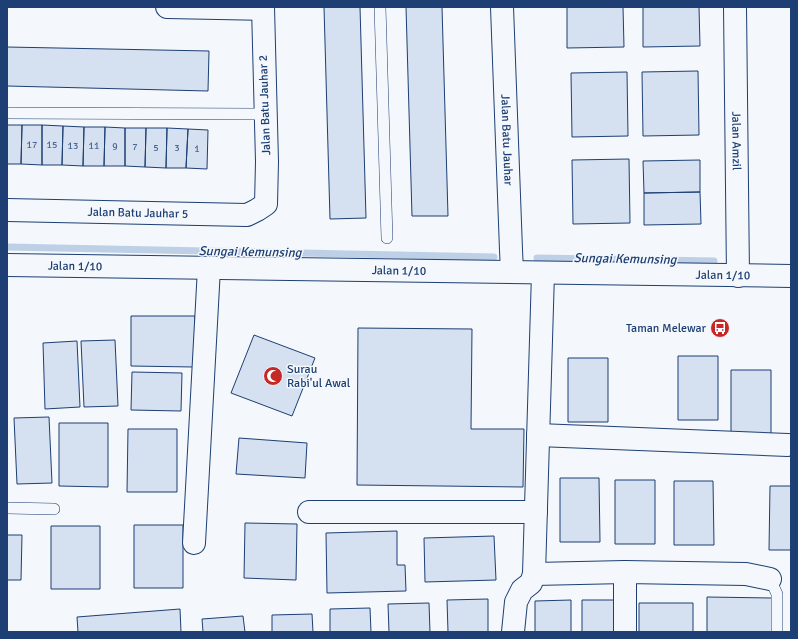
<svg xmlns="http://www.w3.org/2000/svg" width="798" height="639" viewBox="0 0 798 639" font-family="Signika,sans-serif">
	<style>
		.lines { fill: none; stroke-linecap: round; stroke-linejoin: round }
		.stream { stroke: #bed0e5; stroke-width: 7 }
		.building { fill: #d5e0f0; stroke: #1d3f73 }
		.lane-casing { stroke: #1d3f73; stroke-width: 12 }
		.street-casing { stroke: #1d3f73; stroke-width: 24 }
		.lane { stroke: #f4f7fb; stroke-width: 11 }
		.street { stroke: #f4f7fb; stroke-width: 22 }
		.labels { text-anchor: middle; dominant-baseline: central; stroke-width: 3; stroke-linejoin: round; paint-order: stroke }
		.number-label { font-size: 10px; fill: #4b6792 }
		.street-label { font-size: 12px; fill: #1d3f73; stroke: #f4f7fb }
		.poi-label { font-size: 12px; fill: #1d3f73; stroke: #f4f7fb; text-anchor: end }
		.water-label { font-size: 13px; font-style: italic; fill: #1d3f73; stroke: #f4f7fb }
	</style>
	<rect width="100%" height="100%" fill="#f4f7fb"/>
	<g class="lines">
		<path class="stream" d="M7,247L494,257
			M537,258L714,261"/>
	</g>
	<path class="building" d="M324,7H360L366,218L330,219Z
		M406,7H442L448,216H412Z
		M567,7H623L624,47L567,48Z
		M643,7H699L700,46L643,47Z
		M7,47L209,51L208,91L7,86Z
		M698,71L699,135L643,136L642,72Z
		M627,72L628,136L572,137L571,73Z
		M7,125H22L21,164H7Z
		M22,125H42V165L21,164Z
		M42,125L63,126L62,165H42Z
		M63,126L84,127L83,166L62,165Z
		M84,127H105L104,166H83Z
		M105,127L125,128V166H104Z
		M125,128H146L145,167L125,166Z
		M146,128H167L166,168L145,167Z
		M167,128L188,129L186,168H166Z
		M188,129L208,130L207,169L186,168Z
		M629,159L630,223L573,224L572,160Z
		M700,160V192L644,193L643,161Z
		M700,192L701,224L644,225V193Z
		M131,316H195L194,367L131,366Z
		M358,328L472,329L471,429H524L523,487L357,485Z
		M254,335L315,358L292,416L231,393Z
		M115,340L118,406L84,407L81,341Z
		M77,341L80,407L45,409L43,343Z
		M678,356H718V420H678Z
		M568,358H608V422H568Z
		M731,370H771V434H731Z
		M132,372L182,373L181,411L131,410Z
		M49,417L52,483L17,484L14,418Z
		M59,423H108V487L59,486Z
		M128,429H177V492H127Z
		M239,438L307,443L305,478L236,474Z
		M560,478H599L600,542H560Z
		M615,480H655V544H615Z
		M674,481H713L714,545H674Z
		M770,486H791V550H769Z
		M245,523L297,524L296,580L244,578Z
		M134,525H183V588H134Z
		M51,526H100V589H51Z
		M397,531V565H405L406,591L327,593L326,533Z
		M7,535H22L21,580H7Z
		M494,536L496,580L425,582L424,538Z
		M707,597L772,598V632H707Z
		M488,599V632H448L447,600Z
		M571,600V632H535V601Z
		M582,600H618V632H582Z
		M429,603L430,632H389L388,604Z
		M639,603H693V632H639Z
		M370,608L371,632H330V609Z
		M180,609L181,632H78L77,617Z
		M312,614L313,632H272V615Z
		M243,616L245,632H203L202,619Z"/>
	<g class="lines">
		<defs>
			<path id="lane" d="M380,7L387,238
				M7,113L266,114
				M7,508L54,509
				M770,579L777,594V632"/>
			<g id="street">
				<path d="M167,7L263,9"/>
				<path id="s1" d="M502,7L511,250L512,272"/>
				<path id="s2" d="M735,7L738,276"/>
				<path id="s3" d="M7,210L247,215L257,210L266,204L267,162L263,7"/>
				<path id="s4" d="M7,265L791,276"/>
				<path d="M538,435L788,445"/>
				<path d="M309,512H536"/>
				<path d="M194,543L209,268"/>
				<path d="M625,572V632"/>
				<path d="M534,574L625,572L746,574L770,579"/>
				<path d="M513,632L516,602L522,590L531,583L534,574L543,273"/>
			</g>
		</defs>
		<use href="#lane" class="lane-casing"/>
		<use href="#street" class="street-casing"/>
		<use href="#lane" class="lane"/>
		<use href="#street" class="street"/>
	</g>
	<defs>
		<symbol id="bus-disc" viewBox="-11 -11 22 22"><circle r="9.5" fill="#c62828" stroke="#f4f7fb"/><path d="M-5-6H5V4H4V6H2V4H-2V6H-4V4H-5ZM-3.5-4V0h7V-4ZM-3.5 1.2v1.5H-2V1.2ZM2 1.2v1.5H3.5V1.2Z" fill="#fff"/></symbol>
		<symbol id="mosque-disc" viewBox="-11 -11 22 22"><circle r="9.5" fill="#c62828" stroke="#f4f7fb"/><path d="M3.5-4.9A6 6 0 1 0 3.5 4.9A5 5 0 1 1 3.5-4.9Z" fill="#fff"/></symbol>
	</defs>
	<g fill-rule="evenodd">
		<use href="#bus-disc" x="709" y="317" width="22" height="22"/>
		<use href="#mosque-disc" x="262" y="365" width="22" height="22"/>
	</g>
	<g class="labels">
		<g class="number-label">
			<text x="32" y="145">17</text>
			<text x="52" y="145">15</text>
			<text x="73" y="146">13</text>
			<text x="94" y="146">11</text>
			<text x="115" y="147">9</text>
			<text x="135" y="147">7</text>
			<text x="156" y="148">5</text>
			<text x="177" y="148">3</text>
			<text x="197" y="149">1</text>
		</g>
		<g class="street-label">
			<text transform="translate(265 105) rotate(-92)">Jalan Batu Jauhar 2</text>
			<text stroke="none"><textPath href="#s1" startOffset="133">Jalan Batu Jauhar</textPath></text>
			<text stroke="none"><textPath href="#s2" startOffset="134">Jalan Amzil</textPath></text>
			<text stroke="none"><textPath href="#s3" startOffset="131">Jalan Batu Jauhar 5</textPath></text>
			<text stroke="none"><textPath href="#s4" startOffset="68">Jalan 1/10</textPath></text>
			<text stroke="none"><textPath href="#s4" startOffset="392">Jalan 1/10</textPath></text>
			<text stroke="none"><textPath href="#s4" startOffset="716">Jalan 1/10</textPath></text>
		</g>
		<g class="poi-label">
			<text x="706" y="328">Taman Melewar</text>
			<text x="287" y="369" text-anchor="start">Surau<tspan x="287" dy="14">Rabi'ul Awal</tspan></text>
		</g>
		<g class="water-label">
			<text transform="translate(250 252) rotate(1)">Sungai Kemunsing</text>
			<text transform="translate(625 259) rotate(1)">Sungai Kemunsing</text>
		</g>
	</g>
	<rect width="798" height="639" fill="none" stroke="#1d3f73" stroke-width="16"/>
</svg>
